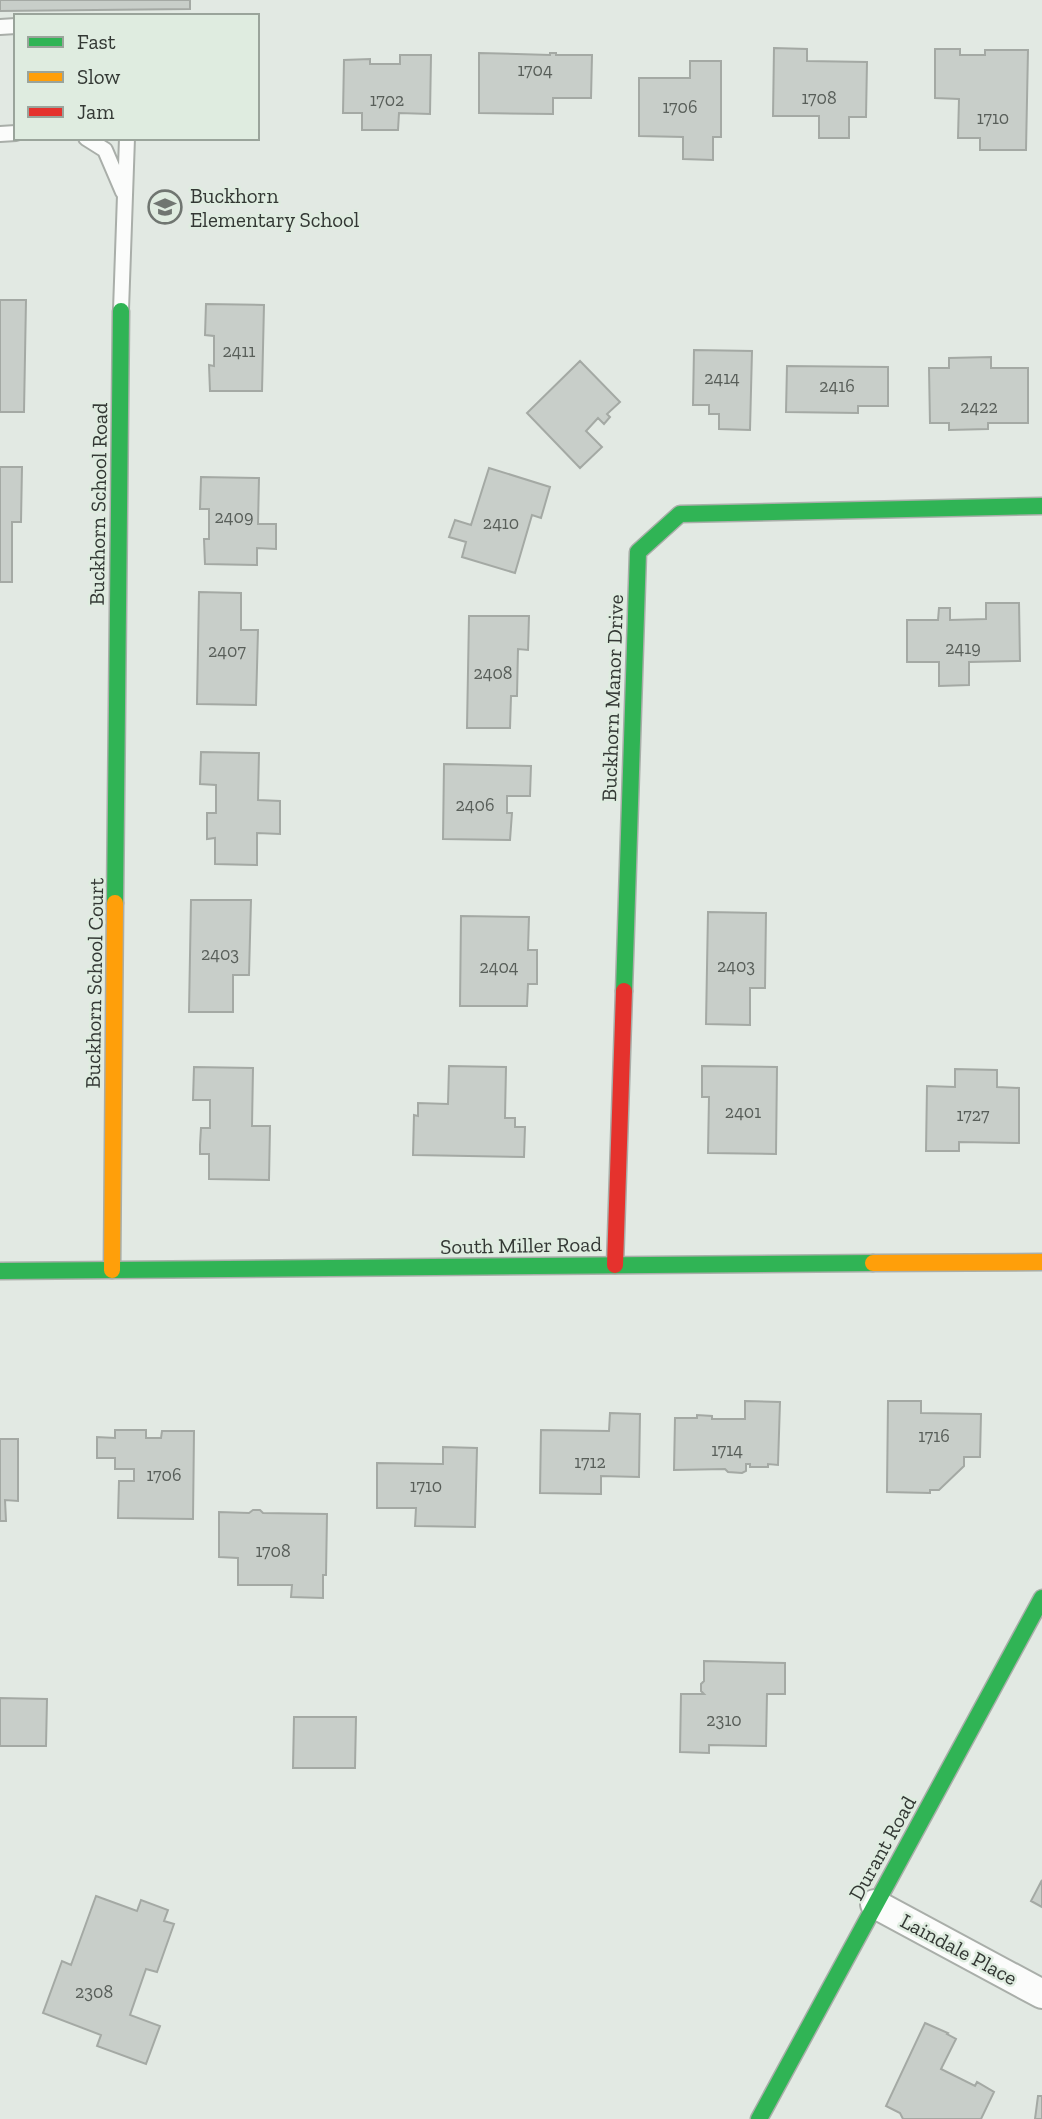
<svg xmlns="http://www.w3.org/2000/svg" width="1042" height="2119" viewBox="0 0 1042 2119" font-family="'Zilla Slab',serif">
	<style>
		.building { fill: #c8cec9; stroke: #a4a9a4; stroke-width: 2 }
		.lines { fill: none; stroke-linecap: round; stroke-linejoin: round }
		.lane-casing { stroke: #a9aea9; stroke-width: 18 }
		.street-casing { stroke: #a9aea9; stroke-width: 32 }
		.fast-casing { stroke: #a9aea9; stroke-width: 19 }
		.slow-casing { stroke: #a9aea9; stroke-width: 19 }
		.jam-casing { stroke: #a9aea9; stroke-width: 19 }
		.lane { stroke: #fbfcfb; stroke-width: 14 }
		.street { stroke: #fbfcfb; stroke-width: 28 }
		.fast { stroke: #30b455; stroke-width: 16 }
		.slow { stroke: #ff9f0a; stroke-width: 16 }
		.jam { stroke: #e5322d; stroke-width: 16 }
		.labels { text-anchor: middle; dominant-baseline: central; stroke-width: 5; stroke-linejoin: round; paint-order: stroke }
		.number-label { font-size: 18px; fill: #585e59 }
		.poi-label { font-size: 21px; fill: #333834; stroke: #dfece0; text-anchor: start }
		.street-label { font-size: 21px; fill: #333834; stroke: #dfece0 }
	</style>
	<rect width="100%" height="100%" fill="#e2e9e3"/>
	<path class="building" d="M0,0H190V9L0,11Z
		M774,48L807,49V61L867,62L866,117H849V138H819V116H773Z
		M935,49H960V55H985V50H1028L1026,150H980V138H958L959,99L935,98Z
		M479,53L550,55V53H556V55H592L591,98H553V114L479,113Z
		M400,55H431L430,114L399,113L398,130H362V113H343L344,60L370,59V64H400Z
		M690,61H721V137H713V160L683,159V137L639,136V78H690Z
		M0,300H26L24,412H0Z
		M206,304L264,305L262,391H210L209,365L214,366V336L205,335Z
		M694,350L752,351L750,430L719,429V414H709V405H693Z
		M991,357V368H1028V423H988V429L949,430V423H930L929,368H949V358Z
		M580,361L620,402L607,414L610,417L604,424L598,418L586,431L602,447L580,468L527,413Z
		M787,366L888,367V406H858V413L786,412Z
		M0,467H22L21,522H12V582H0Z
		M489,468L550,487L541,518L532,515L515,573L462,557L466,542L449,537L455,520L471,525Z
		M201,477L259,478L258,524H276V549L257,548V565L205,564L204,539H209V509H200Z
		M199,592L241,593V630H258L256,705L197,704Z
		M986,603H1019L1020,661L969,662V685L939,686V662H907V620H938L939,608H950V620L986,619Z
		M469,616H529L528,650L518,649L517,696H511L510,728H467Z
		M201,752L259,753L258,800L280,801V834L257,833V865L215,864V838L207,839V813H216V785L200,784Z
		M444,764L531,766L530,796H507V813H512L510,840L443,839Z
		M191,900H251L249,975H233V1012H189Z
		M708,912L766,913L765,988H750V1025L706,1024Z
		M461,916L529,917L528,950H537V984H528L527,1006H460Z
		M449,1066L506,1067L505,1118H515V1127H525L524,1157L413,1155L414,1115L418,1116V1103L448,1104Z
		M702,1066L777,1067L776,1154L708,1153L709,1097H702Z
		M194,1067L253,1068L252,1126H270L269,1180L209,1179V1154H200V1145L201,1128H210V1100H193Z
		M955,1069L997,1070V1087L1019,1088V1143L959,1142V1151H926L927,1086L955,1087Z
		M745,1401L780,1402L778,1465L768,1464V1467H750V1464H746V1471L742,1473L728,1472L725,1469L674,1470L675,1418H697V1415L712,1416V1419H745Z
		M888,1401H921V1413L981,1414L980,1457H964V1466L939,1490H930V1493L887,1492Z
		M610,1413L640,1414L639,1477L601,1476V1494L540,1493L541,1430L609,1431Z
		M115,1430H146V1438H161L162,1431H194L193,1519L118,1518L119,1481H134V1469H115V1458H97V1437L115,1438Z
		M0,1439H18V1501L5,1500L6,1521H0Z
		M443,1447L477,1448L475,1527L415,1526L416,1508H377V1463L443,1464Z
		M253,1510H260L263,1513L327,1514L326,1575H323V1598L291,1597L292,1585H238V1558L219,1557V1512L249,1513Z
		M704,1661L785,1663V1694H767L766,1746L709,1745V1753L680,1752L681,1694H704L701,1691V1684L704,1681Z
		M0,1698L47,1699L46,1746H0Z
		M294,1717H356L355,1768H293Z
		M1042,1880V1907L1031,1901Z
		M96,1896L137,1911L141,1900L168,1910L164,1921L174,1924L157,1972L146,1969L130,2015L160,2026L146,2064L97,2046L101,2035L43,2013L62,1961L71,1965Z
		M925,2023L948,2033L947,2034L956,2039L941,2069L975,2086L977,2082L994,2092L981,2119H903L900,2113L886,2106Z
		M1038,2096H1042V2119H1035Z"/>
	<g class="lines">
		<defs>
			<path id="lane" d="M0,27L16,26
				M0,134L16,133
				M86,138L105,150L123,192
				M121,310L127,138"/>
			<path id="street" d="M875,1904L1042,1994"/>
			<path id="fast" d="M115,903L121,311
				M624,991L638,552L680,514L1042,506
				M0,1271L873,1263
				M759,2119L1042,1598"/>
			<path id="slow" d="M873,1263L1042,1262
				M112,1270L115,903"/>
			<path id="jam" d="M615,1265L624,991"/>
		</defs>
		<use href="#lane" class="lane-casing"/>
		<use href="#street" class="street-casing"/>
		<use href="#fast" class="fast-casing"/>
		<use href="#slow" class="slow-casing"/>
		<use href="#jam" class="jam-casing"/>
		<use href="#lane" class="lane"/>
		<use href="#street" class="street"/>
		<use href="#fast" class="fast"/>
		<use href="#slow" class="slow"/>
		<use href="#jam" class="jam"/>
	</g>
	<defs>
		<symbol id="school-ring" viewBox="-11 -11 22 22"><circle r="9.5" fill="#dfece0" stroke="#707671" stroke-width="1.5"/><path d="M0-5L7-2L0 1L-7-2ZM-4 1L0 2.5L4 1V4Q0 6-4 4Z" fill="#707671"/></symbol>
	</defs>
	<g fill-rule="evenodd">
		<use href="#school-ring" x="146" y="188" width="38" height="38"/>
	</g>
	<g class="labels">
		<g class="number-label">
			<text x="535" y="70">1704</text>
			<text x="819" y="98">1708</text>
			<text x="387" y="100">1702</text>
			<text x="680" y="107">1706</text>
			<text x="993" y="118">1710</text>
			<text x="239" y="351">2411</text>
			<text x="722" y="378">2414</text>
			<text x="837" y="386">2416</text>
			<text x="979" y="407">2422</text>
			<text x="234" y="517">2409</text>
			<text x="501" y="523">2410</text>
			<text x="963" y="648">2419</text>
			<text x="227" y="651">2407</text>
			<text x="493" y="673">2408</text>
			<text x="475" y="805">2406</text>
			<text x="220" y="954">2403</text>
			<text x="736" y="966">2403</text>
			<text x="499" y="967">2404</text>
			<text x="743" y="1112">2401</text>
			<text x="973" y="1115">1727</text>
			<text x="934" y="1436">1716</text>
			<text x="727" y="1450">1714</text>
			<text x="590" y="1462">1712</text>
			<text x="164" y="1475">1706</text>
			<text x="426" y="1486">1710</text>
			<text x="273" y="1551">1708</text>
			<text x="724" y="1720">2310</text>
			<text x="94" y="1992">2308</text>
		</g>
		<g class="poi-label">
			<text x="190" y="195">Buckhorn<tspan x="190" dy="24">Elementary School</tspan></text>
		</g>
		<g class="street-label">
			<text transform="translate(98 504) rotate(-89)">Buckhorn School Road</text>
			<text transform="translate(612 698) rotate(-88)">Buckhorn Manor Drive</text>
			<text transform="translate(94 983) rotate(-89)">Buckhorn School Court</text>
			<text transform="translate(521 1245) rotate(-1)">South Miller Road</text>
			<text transform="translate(882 1848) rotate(-61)">Durant Road</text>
			<text transform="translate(959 1949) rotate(28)">Laindale Place</text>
		</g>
	</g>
	<rect x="14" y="14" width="245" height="126" fill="#dfece0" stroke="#9aa49b" stroke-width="2"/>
	<rect x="28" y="37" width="35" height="10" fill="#30b455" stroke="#9aa49b" stroke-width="2"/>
	<text x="77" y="49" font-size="21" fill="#333834">Fast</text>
	<rect x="28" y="72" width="35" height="10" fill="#ff9f0a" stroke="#9aa49b" stroke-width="2"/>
	<text x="77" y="84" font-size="21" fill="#333834">Slow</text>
	<rect x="28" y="107" width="35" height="10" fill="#e5322d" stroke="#9aa49b" stroke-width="2"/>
	<text x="77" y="119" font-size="21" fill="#333834">Jam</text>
</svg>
